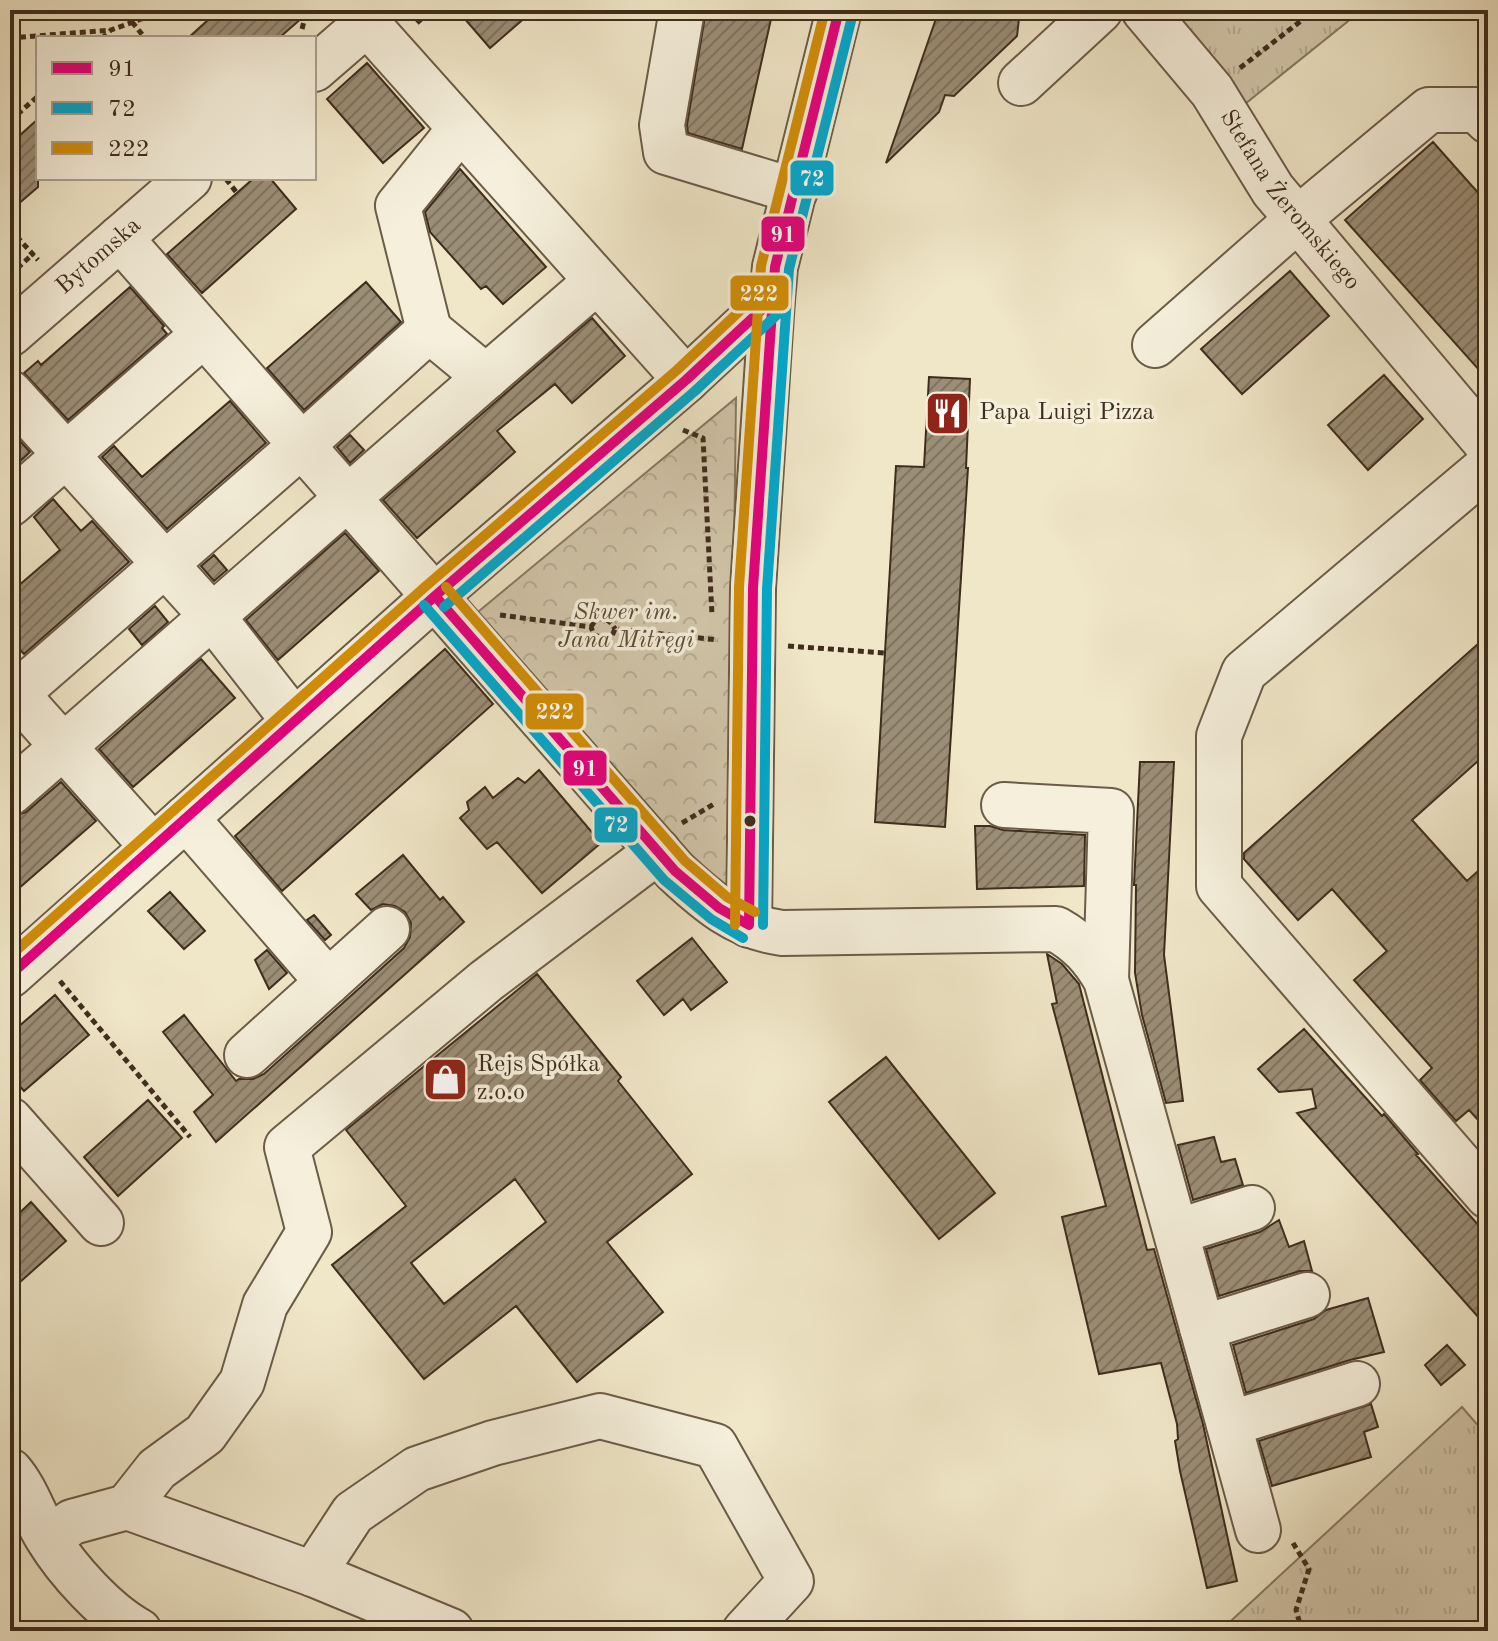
<svg xmlns="http://www.w3.org/2000/svg" width="1498" height="1641" viewBox="0 0 1498 1641" font-family="'Old Standard TT',serif">
	<style>
		.grass { fill: url(#grass-tufts); stroke: #887a64; stroke-width: 2 }
		.park { fill: url(#park-crowns); stroke: #887a64; stroke-width: 2 }
		.building { fill: url(#building-hatch); stroke: #3f2d1d; stroke-width: 2; fill-rule: evenodd }
		.lines { fill: none; stroke-linecap: round; stroke-linejoin: round }
		.minor-casing { stroke: #6b5c48; stroke-width: 48 }
		.path { stroke: #3f2d1d; stroke-width: 5; stroke-dasharray: 6 4; stroke-linecap: butt }
		.minor { stroke: #f5efdb; stroke-width: 44 }
		.bus-1-casing { stroke: #f5efdb; stroke-width: 16 }
		.bus-2-casing { stroke: #f5efdb; stroke-width: 16 }
		.bus-3-casing { stroke: #f5efdb; stroke-width: 16 }
		.bus-1 { stroke: #e5007d; stroke-width: 10 }
		.bus-2 { stroke: #00a9ce; stroke-width: 10 }
		.bus-3 { stroke: #d28e06; stroke-width: 10 }
		.bus-dot { fill: #3f2d1d; stroke: #f5efdb; stroke-width: 3 }
		.labels { text-anchor: middle; dominant-baseline: central; stroke-width: 7; stroke-linejoin: round; paint-order: stroke }
		.street-label { font-size: 24px; fill: #3f2d1d; stroke: #f5efdb }
		.poi-label { font-size: 24px; fill: #3f2d1d; stroke: #f5efdb; text-anchor: start }
		.park-label { font-size: 24px; font-style: italic; fill: #5c4c39; stroke: #f5efdb }
		.line-badge { stroke: #f5efdb; stroke-width: 3 }
		.badge-label { font-size: 22px; text-anchor: middle; font-weight: bold; fill: #fff }
	</style>
	<defs>
		<pattern id="grass-tufts" width="24" height="20" patternUnits="userSpaceOnUse" patternTransform="scale(2)"><rect width="24" height="20" fill="#d2c7ab"/><path d="M3 7l-1-3M5 7V3M7 7l1-3M15 17l-1-3M17 17v-4M19 17l1-3" fill="none" stroke="#b5ab93"/></pattern>
		<pattern id="park-crowns" width="20" height="18" patternUnits="userSpaceOnUse" patternTransform="scale(2)"><rect width="20" height="18" fill="#d2c7ab"/><path d="M2 6a3 3 0 1 1 6 0M12 15a3 3 0 1 1 6 0" fill="none" stroke="#b5ab93"/></pattern>
		<pattern id="building-hatch" width="6" height="6" patternUnits="userSpaceOnUse" patternTransform="scale(2)"><rect width="6" height="6" fill="#9b8e76"/><path d="M-1 1l2-2M0 6l6-6M5 7l2-2" fill="none" stroke="#807460"/></pattern>
	</defs>
	<rect width="100%" height="100%" fill="#f0e7c8"/>
	<filter id="stains"><feTurbulence type="fractalNoise" baseFrequency=".0025" numOctaves="4"/><feColorMatrix values="0 0 0 0 .2 0 0 0 0 .09 0 0 0 0 .02 0 0 0 .5 -.17"/></filter>
	<radialGradient id="worn" r=".72"><stop offset=".6" stop-color="#630" stop-opacity="0"/><stop offset="1" stop-color="#630" stop-opacity=".3"/></radialGradient>
	<path class="grass" d="M1171,10H1362L1240,108Z
		M1462,1407L1488,1437V1631H1220Z"/>
	<path class="park" d="M736,398L730,888L700,870L473,616Z"/>
	<path class="building" d="M219,10H311L279,38H188Z
		M457,10H534L490,48Z
		M706,10H773L742,149L688,133L687,125Z
		M939,10H1020L1017,36L954,96L945,95L939,112L886,163Z
		M367,63L424,128L383,163L327,99Z
		M38,119V187L10,211V144Z
		M1433,142L1488,204V380L1345,220Z
		M460,169L546,267L503,304L486,286L481,289L430,232L425,212Z
		M254,178H270L296,209L202,293L167,254Z
		M1290,271L1329,316L1242,394L1201,349Z
		M366,282L401,322L304,410L267,368Z
		M130,287L164,326L162,328L167,334L68,420L24,373L38,361L41,365Z
		M592,318L625,356L572,403L555,384L497,431L515,452L417,538L383,500Z
		M1384,375L1423,419L1368,470L1328,425Z
		M929,377L970,379L966,468H968L945,827L875,822L896,466L924,467Z
		M230,401L266,443L167,529L102,457L114,446L142,477Z
		M10,430L30,452L10,471Z
		M350,435L364,450L350,463L337,447Z
		M53,499L81,531L92,521L129,562L24,654L10,639V593L60,550L34,517Z
		M345,533L379,571L278,660L246,620Z
		M214,555L227,570L214,581L201,566Z
		M155,606L168,622L142,645L129,629Z
		M1488,635V752L1412,820L1467,881L1488,862V1131L1469,1110L1456,1121L1420,1080L1432,1068L1354,980L1387,951L1332,889L1298,920L1244,859V853Z
		M445,649L493,704L282,891L235,836Z
		M201,659L235,698L133,787L99,749Z
		M1140,762H1174L1164,955L1183,1101L1166,1103L1142,1015L1135,973L1136,885H1134Z
		M539,770L601,843L542,893L497,842L487,849L460,818L469,810L467,802L485,787L493,798L518,778L525,783Z
		M61,782L96,821L10,896V817L26,812Z
		M975,826H990L1003,830L1085,835L1084,886L977,889Z
		M403,855L440,900L443,897L464,922L216,1142L194,1112L213,1095L163,1032L184,1015L236,1081L239,1079H253L264,1074L404,948L410,937L411,923L405,912L395,906L383,904L371,910L356,894Z
		M170,892L205,931L184,949L148,911Z
		M314,915L331,935L325,940L307,920Z
		M692,938L727,982L691,1010L683,999L664,1015L637,981Z
		M267,950L287,973L269,989L255,960Z
		M1047,954L1062,964L1079,984L1147,1250L1154,1249L1203,1424L1237,1581L1207,1588L1180,1471L1175,1441L1178,1439L1177,1424L1161,1363L1099,1374L1062,1217L1106,1206L1052,1004L1057,1003Z
		M537,974L621,1077L618,1081L692,1174L607,1242L663,1312L577,1382L516,1306L424,1379L332,1265L406,1206L346,1130ZM515,1179L546,1222L444,1304L411,1263Z
		M55,995L89,1035L24,1091L10,1075V1034Z
		M1304,1029L1382,1116L1384,1114L1418,1154L1416,1155L1488,1236V1328L1297,1113L1316,1108L1312,1089L1279,1092L1258,1069Z
		M886,1057L995,1193L939,1239L829,1102Z
		M148,1100L182,1138L118,1196L84,1157Z
		M1214,1137L1221,1162L1235,1159L1243,1185L1193,1200L1178,1145Z
		M31,1202L66,1241L10,1291V1222Z
		M1279,1220L1289,1247L1304,1241L1312,1271H1300L1219,1296L1206,1249L1260,1232Z
		M1368,1298L1384,1352L1350,1360L1246,1393L1233,1345L1314,1319L1326,1310Z
		M1447,1345L1465,1365L1441,1385L1425,1365Z
		M1371,1404L1378,1427L1364,1432L1371,1457L1272,1486L1259,1441Z"/>
	<g class="lines">
		<defs>
			<g id="minor">
				<path d="M355,10L686,380"/>
				<path d="M682,10L662,125L666,152L795,191"/>
				<path id="s1" d="M1144,10L1212,91L1273,190L1488,445"/>
				<path d="M314,69L366,24"/>
				<path d="M1021,83L1100,10"/>
				<path d="M120,238L675,871C707,901 737,927 782,933L1056,929C1079,942 1093,957 1106,980L1258,1530"/>
				<path d="M429,330L398,206L460,129"/>
				<path id="s2" d="M10,334L189,178"/>
				<path d="M1155,345L1298,219L1429,110H1477L1488,121"/>
				<path d="M10,393L212,616L294,721"/>
				<path d="M1488,466L1244,672L1219,736V886L1488,1196"/>
				<path d="M10,504L204,334"/>
				<path d="M10,687L153,847"/>
				<path d="M16,694L302,445L429,330L486,377L597,281"/>
				<path d="M10,793L486,377"/>
				<path d="M1004,805L1111,811L1106,980"/>
				<path d="M186,818L328,982"/>
				<path d="M749,925L753,588L772,300L775,267L839,10"/>
				<path d="M10,975L435,596L686,380L772,300"/>
				<path d="M247,1055L387,929"/>
				<path d="M10,1120L101,1223"/>
				<path d="M1176,1232L1252,1208"/>
				<path d="M1202,1328L1307,1295"/>
				<path d="M1229,1424L1357,1384"/>
				<path d="M10,1471C26,1489 34,1516 47,1537C67,1570 106,1613 139,1631"/>
				<path d="M127,1507L157,1469L205,1434L242,1382L265,1305L309,1232L287,1147L486,981L658,851"/>
				<path d="M49,1539L72,1522L127,1507L313,1574L451,1631"/>
				<path d="M313,1574L353,1513L417,1469L493,1443L600,1416L715,1446L791,1581L745,1631"/>
			</g>
		</defs>
		<use href="#minor" class="minor-casing"/>
		<path class="path" d="M132,22L145,38
			M417,23L431,10
			M302,29L307,10
			M10,38L111,30
			M102,38L111,30L166,10
			M1240,68L1315,10
			M10,121L38,96
			M226,179L237,193
			M10,229L38,260
			M10,275L33,254
			M683,430L703,438L712,615
			M500,615L591,627L594,635L604,638L612,636L615,629L718,640
			M591,627L596,619C606,618 610,620 615,629
			M788,646L885,653
			M682,823L714,804
			M60,981L190,1137
			M1293,1543L1309,1569L1296,1610L1302,1631"/>
		<use href="#minor" class="minor"/>
		<defs>
			<path id="bus-1" d="M435,596L675,871L719,908L749,925
				M749,925L753,588L775,267L839,10
				M10,975L435,596L686,380L772,300"/>
			<path id="bus-2" d="M424,605L664,880L711,919L743,938
				M444,607L695,391L782,310
				M763,925L767,589L789,269L853,13"/>
			<path id="bus-3" d="M446,587L685,861L727,897L755,912
				M735,925L739,587L761,266L825,10
				M10,956L426,586L677,370L762,290"/>
		</defs>
		<use href="#bus-1" class="bus-1-casing"/>
		<use href="#bus-2" class="bus-2-casing"/>
		<use href="#bus-3" class="bus-3-casing"/>
		<use href="#bus-1" class="bus-1"/>
		<use href="#bus-2" class="bus-2"/>
		<use href="#bus-3" class="bus-3"/>
	</g>
	<defs>
		<symbol id="restaurant-square" viewBox="-11 -11 22 22"><rect x="-9" y="-9" width="18" height="18" rx="4" fill="#8f2418" stroke="#f5efdb"/><path d="M-5-6h1v4h1v-4h1v4h1v-4h1v5L-1.5 .5V6h-2V.5L-5-1ZM5-6V6H3V1.5H1.5Q1.5-4 5-6Z" fill="#fff"/></symbol>
		<symbol id="shop-square" viewBox="-11 -11 22 22"><rect x="-9" y="-9" width="18" height="18" rx="4" fill="#8f2418" stroke="#f5efdb"/><path d="M-5-2.5h2.3a2.7 3.5 0 0 1 5.4 0H5L5.5 6h-11ZM-1.5-2.5h3a1.5 2.3 0 0 0-3 0Z" fill="#fff"/></symbol>
	</defs>
	<g fill-rule="evenodd">
		<use href="#restaurant-square" x="922" y="388" width="51" height="51"/>
		<use href="#shop-square" x="420" y="1054" width="51" height="51"/>
	</g>
	<circle class="bus-dot" cx="750" cy="821" r="7"/>
	<g class="labels">
		<g class="street-label">
			<text stroke="none"><textPath href="#s1" startOffset="240">Stefana Żeromskiego</textPath></text>
			<text stroke="none"><textPath href="#s2" startOffset="118">Bytomska</textPath></text>
		</g>
		<g class="poi-label">
			<text x="979" y="413">Papa Luigi Pizza</text>
			<text x="477" y="1065">Rejs Spółka<tspan x="477" dy="28">z.o.o</tspan></text>
		</g>
		<g class="park-label">
			<text x="626" y="613">Skwer im.<tspan x="626" dy="28">Jana Mitręgi</tspan></text>
		</g>
	</g>
	<g class="line-badge">
		<rect x="789" y="159" width="46" height="38" rx="8" fill="#00a9ce"/>
		<rect x="760" y="215" width="46" height="38" rx="8" fill="#e5007d"/>
		<rect x="729" y="274" width="61" height="38" rx="8" fill="#d28e06"/>
		<rect x="524" y="692" width="61" height="39" rx="8" fill="#d28e06"/>
		<rect x="562" y="749" width="46" height="38" rx="8" fill="#e5007d"/>
		<rect x="593" y="806" width="46" height="38" rx="8" fill="#00a9ce"/>
	</g>
	<g class="badge-label">
		<text x="812" y="186">72</text>
		<text x="783" y="242">91</text>
		<text x="759" y="301">222</text>
		<text x="555" y="719">222</text>
		<text x="585" y="776">91</text>
		<text x="616" y="832">72</text>
	</g>
	<rect width="1498" height="1641" fill="none" stroke="#f0e7c8" stroke-width="40"/>
	<rect x="12" y="12" width="1474" height="1617" fill="none" stroke="#3f2d1d" stroke-width="4"/>
	<rect x="20" y="20" width="1458" height="1601" fill="none" stroke="#3f2d1d" stroke-width="2"/>
	<rect x="36" y="36" width="280" height="144" fill="#f5efdb" stroke="#aca18f" stroke-width="2"/>
	<rect x="52" y="62" width="40" height="12" fill="#e5007d" stroke="#aca18f" stroke-width="2"/>
	<text x="108" y="76" font-size="24" fill="#3f2d1d">91</text>
	<rect x="52" y="102" width="40" height="12" fill="#00a9ce" stroke="#aca18f" stroke-width="2"/>
	<text x="108" y="116" font-size="24" fill="#3f2d1d">72</text>
	<rect x="52" y="142" width="40" height="12" fill="#d28e06" stroke="#aca18f" stroke-width="2"/>
	<text x="108" y="156" font-size="24" fill="#3f2d1d">222</text>
	<rect width="100%" height="100%" filter="url(#stains)"/>
	<rect width="100%" height="100%" fill="url(#worn)"/>
</svg>
